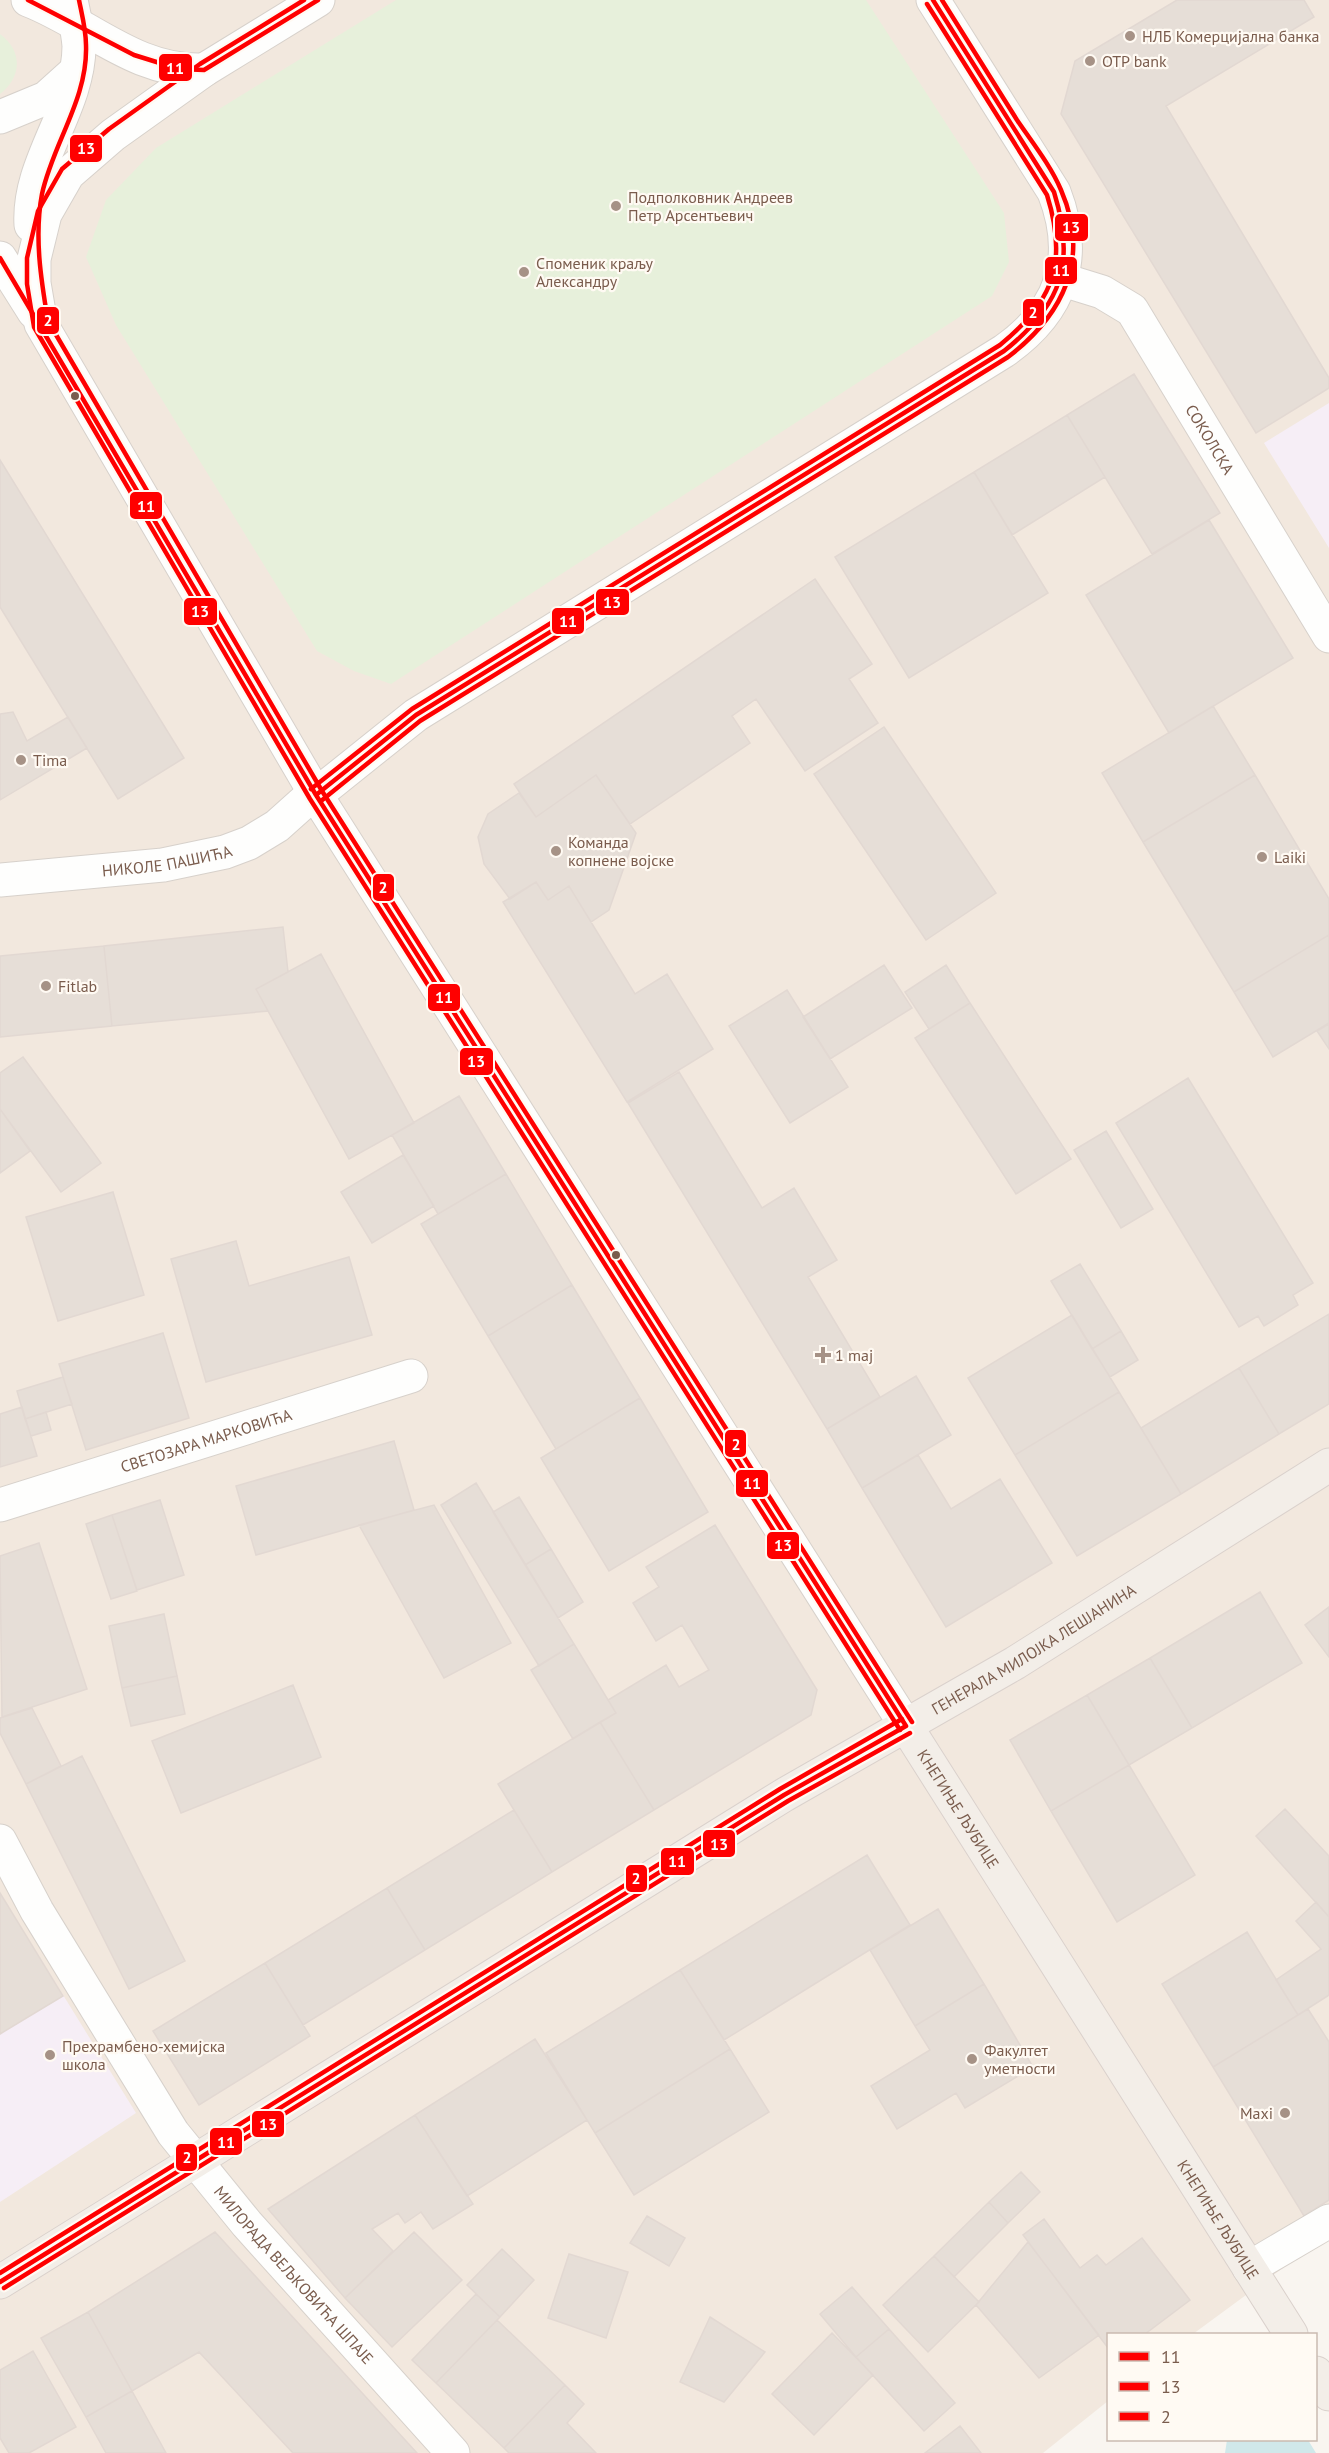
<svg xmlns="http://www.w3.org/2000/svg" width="1329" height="2453" viewBox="0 0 1329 2453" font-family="'PT Sans',sans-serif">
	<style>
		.residential { fill: #f2e8de }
		.education { fill: #f6eef6 }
		.green { fill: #e7f0db }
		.water { fill: #d0e8ea }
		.pier { fill: #f9f5f0 }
		.building { fill: #e6ded7; stroke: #e2d8d2; stroke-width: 1.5 }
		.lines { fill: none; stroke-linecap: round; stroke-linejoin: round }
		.minor-casing { stroke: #d7d1cb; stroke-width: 35 }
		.major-casing { stroke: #dad1cc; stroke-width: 35 }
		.minor { stroke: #fefefd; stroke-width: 33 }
		.major { stroke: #f3eee8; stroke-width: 33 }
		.bus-1-casing { stroke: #fffaf3; stroke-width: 9 }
		.bus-2-casing { stroke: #fffaf3; stroke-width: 9 }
		.bus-3-casing { stroke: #fffaf3; stroke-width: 9 }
		.bus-1 { stroke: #f00; stroke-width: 4.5 }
		.bus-2 { stroke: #f00; stroke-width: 4.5 }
		.bus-3 { stroke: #f00; stroke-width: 4.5 }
		.poi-dot { fill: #a69286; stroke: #fffaf3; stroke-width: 2 }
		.bus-dot { fill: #7a5c4d; stroke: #fffaf3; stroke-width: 2 }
		.labels { text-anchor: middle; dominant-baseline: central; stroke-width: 4.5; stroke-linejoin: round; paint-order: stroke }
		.poi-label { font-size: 16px; fill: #7a5c4d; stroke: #fffaf3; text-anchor: start }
		.street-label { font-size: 16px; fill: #7a5c4d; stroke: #fffaf3 }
		.line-badge { stroke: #fffaf3; stroke-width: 2 }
		.badge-label { font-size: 16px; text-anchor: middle; font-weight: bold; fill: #fff }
	</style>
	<rect width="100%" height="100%" fill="#f9f5f0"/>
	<path class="residential" d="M0,0H1329V2234L1193,2334H1108V2401L1043,2453H0Z"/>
	<path class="education" d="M1329,403V548L1264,443Z
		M0,1893L136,2113L0,2202Z"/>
	<path class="green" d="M396,0H866L1004,213L1009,262L992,296L391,684L354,671L317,651L116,325L86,257L106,200L156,148Z
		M0,34C23,51 22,77 0,94Z"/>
	<path class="water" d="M1329,2317V2453H1225L1227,2440H1316V2334Z"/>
	<path class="pier" d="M1329,2314V2453H1316L1308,2440H1316V2334H1300Z"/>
	<path class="building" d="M1177,0H1304L1314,17L1166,106L1329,378V388L1256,433L1061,114L1075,61Z
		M1134,374L1220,513L1152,554L1067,415Z
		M1067,415L1105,477L1012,535L974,472Z
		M0,460L184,758L118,799L0,607Z
		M974,472L1048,593L909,678L835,557Z
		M1209,520L1293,658L1169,733L1086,595Z
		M815,579L872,664L849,679L878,723L805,771L756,699L732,716L750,743L630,824L596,775L536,817L514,784Z
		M1213,706L1255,775L1143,842L1102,773Z
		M13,712L27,741L68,717L87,748L0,800V714Z
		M884,727L996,893L926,940L814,774Z
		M596,775L636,833L609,910L591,922L569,886L548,900L536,882L510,899L484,864L478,837L488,814L519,793L536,817Z
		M1255,775L1329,899V935L1234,992L1143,842Z
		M536,882L548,900L569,886L635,994L667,974L713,1049L627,1102L503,902Z
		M283,927L288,972L256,989L268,1011L112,1026L104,946Z
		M1329,935V1023L1273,1057L1234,992Z
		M104,946L112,1026L0,1037V956Z
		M321,954L414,1123L349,1159L256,989Z
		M884,965L912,1008L830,1059L803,1017Z
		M946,965L970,1003L929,1029L905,992Z
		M787,990L848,1087L790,1123L729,1026Z
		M970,1003L1071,1159L1016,1194L915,1038Z
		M1329,1024V1049L1317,1031Z
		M23,1057L101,1163L61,1192L0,1109V1073Z
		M679,1072L762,1208L794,1188L837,1260L808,1277L880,1397L827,1429L628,1103Z
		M1188,1078L1313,1283L1293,1295L1298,1305L1264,1326L1258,1316L1239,1327L1116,1123Z
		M459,1096L506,1174L438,1214L392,1135Z
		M0,1109L30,1151L0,1173Z
		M1106,1131L1153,1209L1121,1228L1074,1150Z
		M403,1155L434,1206L372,1243L341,1192Z
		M506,1174L572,1285L488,1336L421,1224Z
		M113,1192L144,1295L58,1321L26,1217Z
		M236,1241L249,1286L349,1257L372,1335L206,1382L171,1259Z
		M1080,1264L1121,1331L1092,1349L1051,1281Z
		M572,1285L640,1398L556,1449L488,1336Z
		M1329,1314V1404L1279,1434L1239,1368Z
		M1072,1315L1119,1392L1015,1455L968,1378Z
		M1121,1331L1138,1360L1110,1377L1092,1349Z
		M163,1333L189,1418L86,1450L59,1364Z
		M1239,1368L1279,1434L1181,1494L1141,1428Z
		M916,1376L951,1435L862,1488L827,1429Z
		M63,1377L72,1404L25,1419L17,1391Z
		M1119,1392L1181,1494L1077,1556L1015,1455Z
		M640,1398L708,1512L609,1571L541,1458Z
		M22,1407L37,1456L0,1467V1414Z
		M46,1412L51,1430L31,1436L25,1419Z
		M394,1441L414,1510L256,1555L236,1486Z
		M918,1455L951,1509L1000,1479L1052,1563L946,1627L862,1488Z
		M476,1483L574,1644L539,1666L441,1505Z
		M519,1497L551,1549L525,1565L493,1512Z
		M160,1500L184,1575L137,1590L112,1515Z
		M434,1505L511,1643L444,1678L359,1525Z
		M112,1515L137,1591L111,1599L86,1524Z
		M715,1525L817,1690L811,1715L654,1810L600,1722L616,1713L608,1700L666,1665L679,1687L709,1670L682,1625L656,1641L633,1603L659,1587L646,1567Z
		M39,1543L87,1689L2,1717L0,1556Z
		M551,1549L583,1602L558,1618L525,1565Z
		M1260,1592L1302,1663L1192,1728L1150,1658Z
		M1329,1607V1657L1305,1625Z
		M164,1614L177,1676L122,1688L109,1626Z
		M574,1644L616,1713L573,1739L531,1670Z
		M1150,1658L1192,1728L1129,1765L1087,1695Z
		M177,1676L185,1714L131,1726L122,1688Z
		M293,1685L321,1757L181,1813L152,1741Z
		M1087,1695L1129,1765L1051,1811L1010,1740Z
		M32,1708L61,1766L26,1784L0,1733V1718Z
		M600,1722L654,1810L552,1872L498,1784Z
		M82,1756L185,1961L129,1989L26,1784Z
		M1129,1765L1195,1875L1117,1922L1051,1811Z
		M1285,1809L1329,1856V1917L1256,1836Z
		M514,1810L552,1872L425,1950L387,1888Z
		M867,1855L910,1925L724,2040L680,1970Z
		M387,1888L425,1950L303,2025L265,1963Z
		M0,1893L63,1996L0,2034Z
		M1316,1902L1329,1917V1995L1298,2015L1276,1980L1321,1949L1296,1921Z
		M938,1909L984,1984L915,2026L870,1950Z
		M1247,1932L1298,2015L1213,2067L1162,1984Z
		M265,1963L310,2036L199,2105L153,2031Z
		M680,1970L730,2049L595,2133L546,2053Z
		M984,1984L1033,2067L965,2108L956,2093L897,2129L871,2086L930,2050L915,2026Z
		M1308,2009L1329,2042V2200L1304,2216L1213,2067Z
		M535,2039L587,2120L467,2196L415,2115Z
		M730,2049L769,2112L634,2195L595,2133Z
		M415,2115L473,2204L433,2229L421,2212L405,2223L398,2213L372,2229L393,2251L345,2298L268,2209Z
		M1021,2172L1040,2192L1008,2223L989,2202Z
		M989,2202L1008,2223L954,2277L934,2256Z
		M647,2216L685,2238L669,2266L630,2243Z
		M1044,2219L1080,2268L1097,2255L1106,2265L1142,2238L1190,2300L1145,2334H1108V2348L1023,2235Z
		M215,2232L417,2453H293L199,2352L132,2391L88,2312Z
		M414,2232L462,2280L392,2347L345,2298Z
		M1028,2242L1099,2335L1039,2378L976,2305Z
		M502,2249L534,2280L500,2317L467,2285Z
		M569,2254L628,2272L606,2338L548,2318Z
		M934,2256L979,2302L928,2352L883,2305Z
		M852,2287L889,2329L856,2357L820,2314Z
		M476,2294L500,2317L436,2383L412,2360Z
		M88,2312L132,2391L86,2417L41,2338Z
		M710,2317L765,2352L724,2402L680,2382Z
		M497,2320L565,2385L504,2448L436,2383Z
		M889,2329L955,2403L924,2431L856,2357Z
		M832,2333L873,2375L814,2435L772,2394Z
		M33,2351L76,2427L29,2453H9L0,2438V2370Z
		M565,2385L584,2404L567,2423L596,2453H509L504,2448Z
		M132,2391L166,2453H106L86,2417Z
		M960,2426L981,2453H925Z"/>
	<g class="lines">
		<defs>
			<g id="minor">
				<path d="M28,0C88,23 135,73 204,70"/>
				<path d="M318,0L204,70L113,135L68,174L45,214L34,259V283L41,324L316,795L906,1726"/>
				<path d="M0,117L46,98L76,71"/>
				<path d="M31,225C27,162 79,109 79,46C78,31 74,15 71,0"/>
				<path d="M0,258L34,312"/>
				<path id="s1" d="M1060,279L1102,292L1132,310L1329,636"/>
				<path d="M316,795L416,715L1004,351C1061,311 1080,259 1054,192L933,0"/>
				<path id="s2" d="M0,880L163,865L225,852L249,843L277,826L315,792"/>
				<path id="s3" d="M0,1505L411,1376"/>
				<path id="s4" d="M0,1841L37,1911L173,2133L247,2224L453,2453"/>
				<path d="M1249,2268L1329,2221"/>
			</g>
			<g id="major">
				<path id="s5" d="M906,1726L1291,2334"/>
				<path id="s6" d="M0,2282L784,1795L1015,1663L1329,1465"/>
				<path d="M1316,2373L1329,2394"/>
			</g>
		</defs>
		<use href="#minor" class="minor-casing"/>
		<use href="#major" class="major-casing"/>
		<use href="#minor" class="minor"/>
		<use href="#major" class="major"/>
		<defs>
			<path id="bus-1" d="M28,0L134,55L179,69L204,70L318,0
				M0,258L316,795L906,1726
				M316,795L416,715L1004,351C1062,305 1076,263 1054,192L933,0
				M0,2282L784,1795L906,1726"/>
			<path id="bus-2" d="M304,0L200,64L109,129L62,169L38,211L27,258V284L34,327L310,799L900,1730
				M321,801L420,721L1008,357C1063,315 1091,259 1061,190C1051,166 1032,142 1017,120C992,80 967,40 942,0
				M4,2288L788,1801L910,1733"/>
			<path id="bus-3" d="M79,0C82,15 86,30 86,45C88,99 53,143 42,194C34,236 41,280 48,321L322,791L912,1722
				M311,789L412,709L1000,345C1054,301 1068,262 1047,195L927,4
				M0,2273L780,1789L902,1719"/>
		</defs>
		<use href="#bus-1" class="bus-1-casing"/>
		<use href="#bus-2" class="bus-2-casing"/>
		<use href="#bus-3" class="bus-3-casing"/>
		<use href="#bus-1" class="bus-1"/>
		<use href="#bus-2" class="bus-2"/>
		<use href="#bus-3" class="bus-3"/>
	</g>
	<g class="poi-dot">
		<circle cx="1130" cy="36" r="6"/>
		<circle cx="1090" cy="61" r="6"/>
		<circle cx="616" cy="206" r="6"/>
		<circle cx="524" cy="272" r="6"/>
		<circle cx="21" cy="760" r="6"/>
		<circle cx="556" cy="851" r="6"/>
		<circle cx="1262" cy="857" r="6"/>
		<circle cx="46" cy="986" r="6"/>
		<path d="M820 1346h6v6h6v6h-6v6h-6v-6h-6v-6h6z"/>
		<circle cx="50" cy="2055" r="6"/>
		<circle cx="972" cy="2059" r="6"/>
		<circle cx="1285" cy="2113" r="6"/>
	</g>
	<g class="bus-dot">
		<circle cx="75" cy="396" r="5"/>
		<circle cx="616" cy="1255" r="5"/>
	</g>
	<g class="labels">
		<g class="poi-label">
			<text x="1142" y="36">НЛБ Комерцијална банка</text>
			<text x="1102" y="61">OTP bank</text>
			<text x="628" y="197">Подполковник Андреев<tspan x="628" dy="18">Петр Арсентьевич</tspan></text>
			<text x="536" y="263">Споменик краљу<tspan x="536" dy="18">Александру</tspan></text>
			<text x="33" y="760">Tima</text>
			<text x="568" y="842">Команда<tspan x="568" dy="18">копнене војске</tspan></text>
			<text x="1274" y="857">Laiki</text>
			<text x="58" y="986">Fitlab</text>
			<text x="835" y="1355">1 maj</text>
			<text x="62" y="2046">Прехрамбено-хемијска<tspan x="62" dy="18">школа</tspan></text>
			<text x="984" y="2050">Факултет<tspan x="984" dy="18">уметности</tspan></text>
			<text x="1273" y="2113" text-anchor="end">Maxi</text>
		</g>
		<g class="street-label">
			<text stroke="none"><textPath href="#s1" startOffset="230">СОКОЛСКА</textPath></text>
			<text stroke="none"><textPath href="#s2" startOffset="168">НИКОЛЕ ПАШИЋА</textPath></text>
			<text stroke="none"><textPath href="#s3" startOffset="216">СВЕТОЗАРА МАРКОВИЋА</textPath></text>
			<text stroke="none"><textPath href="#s6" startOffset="1212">ГЕНЕРАЛА МИЛОЈКА ЛЕШЈАНИНА</textPath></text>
			<text stroke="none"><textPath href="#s5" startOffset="98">КНЕГИЊЕ ЉУБИЦЕ</textPath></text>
			<text stroke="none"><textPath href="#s5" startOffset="584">КНЕГИЊЕ ЉУБИЦЕ</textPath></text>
			<text stroke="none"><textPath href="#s4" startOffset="526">МИЛОРАДА ВЕЉКОВИЋА ШПАЈЕ</textPath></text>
		</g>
	</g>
	<g class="line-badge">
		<rect x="158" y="53" width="35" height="29" rx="6" fill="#f00"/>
		<rect x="69" y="134" width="34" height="29" rx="6" fill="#f00"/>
		<rect x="1054" y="213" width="35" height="29" rx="6" fill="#f00"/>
		<rect x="1044" y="256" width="34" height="29" rx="6" fill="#f00"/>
		<rect x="1022" y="298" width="23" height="29" rx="6" fill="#f00"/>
		<rect x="36" y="306" width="24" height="29" rx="6" fill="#f00"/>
		<rect x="129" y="491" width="34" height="29" rx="6" fill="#f00"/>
		<rect x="595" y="588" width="35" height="28" rx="6" fill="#f00"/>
		<rect x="183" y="597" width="35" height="29" rx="6" fill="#f00"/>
		<rect x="551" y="607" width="34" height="28" rx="6" fill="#f00"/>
		<rect x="372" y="873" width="23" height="29" rx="6" fill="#f00"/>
		<rect x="427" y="983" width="34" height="29" rx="6" fill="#f00"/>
		<rect x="459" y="1047" width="35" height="29" rx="6" fill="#f00"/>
		<rect x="724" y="1429" width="23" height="29" rx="6" fill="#f00"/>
		<rect x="735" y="1469" width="34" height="29" rx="6" fill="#f00"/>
		<rect x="766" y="1531" width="34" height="29" rx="6" fill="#f00"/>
		<rect x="702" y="1829" width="34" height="29" rx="6" fill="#f00"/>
		<rect x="660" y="1847" width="35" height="29" rx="6" fill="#f00"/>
		<rect x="625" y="1864" width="23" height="29" rx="6" fill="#f00"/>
		<rect x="251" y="2110" width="34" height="28" rx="6" fill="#f00"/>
		<rect x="209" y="2127" width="34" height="29" rx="6" fill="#f00"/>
		<rect x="175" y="2143" width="23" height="29" rx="6" fill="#f00"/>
	</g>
	<g class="badge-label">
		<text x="175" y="74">11</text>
		<text x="86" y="154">13</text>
		<text x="1071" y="233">13</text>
		<text x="1061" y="276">11</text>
		<text x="1033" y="318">2</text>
		<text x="48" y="326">2</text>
		<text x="146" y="512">11</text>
		<text x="612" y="608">13</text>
		<text x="200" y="617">13</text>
		<text x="568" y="627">11</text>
		<text x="383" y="893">2</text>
		<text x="444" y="1003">11</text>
		<text x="476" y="1067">13</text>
		<text x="736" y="1450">2</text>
		<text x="752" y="1489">11</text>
		<text x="783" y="1551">13</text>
		<text x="719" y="1850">13</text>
		<text x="677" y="1867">11</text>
		<text x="636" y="1884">2</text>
		<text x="268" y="2130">13</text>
		<text x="226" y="2148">11</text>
		<text x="187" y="2163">2</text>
	</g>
	<rect x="1107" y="2333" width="210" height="108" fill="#fffaf3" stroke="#cabbb1" stroke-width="1.5"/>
	<rect x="1119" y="2352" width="30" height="9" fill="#ff0000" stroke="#cabbb1" stroke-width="1.5"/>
	<text x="1161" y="2363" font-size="18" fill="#7a5c4d">11</text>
	<rect x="1119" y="2382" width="30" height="9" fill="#ff0000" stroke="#cabbb1" stroke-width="1.5"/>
	<text x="1161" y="2393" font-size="18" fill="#7a5c4d">13</text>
	<rect x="1119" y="2412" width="30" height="9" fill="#ff0000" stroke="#cabbb1" stroke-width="1.5"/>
	<text x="1161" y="2423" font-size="18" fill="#7a5c4d">2</text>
</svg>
